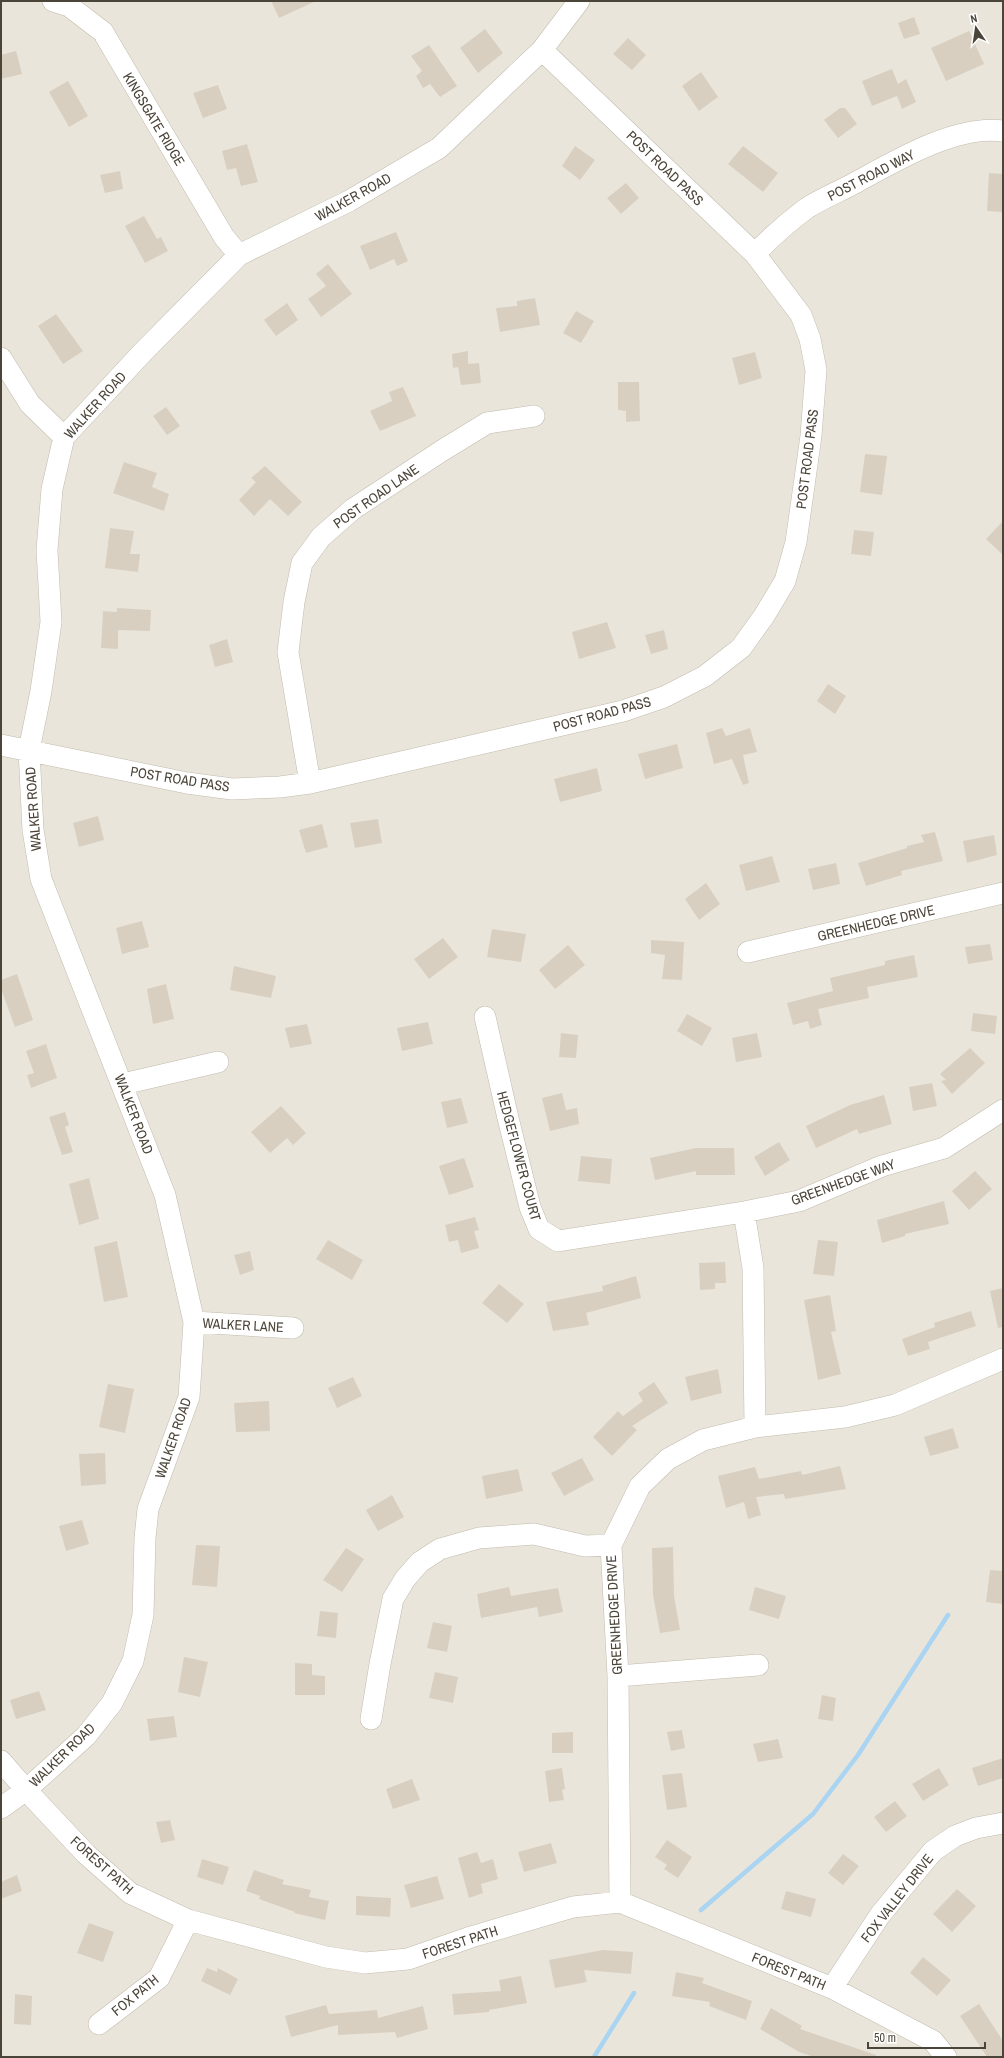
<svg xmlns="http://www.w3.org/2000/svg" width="1004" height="2058" viewBox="0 0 1004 2058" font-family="'Archivo Narrow',sans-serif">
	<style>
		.residential { fill: #eae5da }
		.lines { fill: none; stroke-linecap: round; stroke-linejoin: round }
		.stream { stroke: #a9d4f2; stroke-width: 4.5 }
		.building { fill: #d8cfc1 }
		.minor-casing { stroke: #c2bbae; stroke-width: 22 }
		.minor { stroke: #fff; stroke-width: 21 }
		.labels { text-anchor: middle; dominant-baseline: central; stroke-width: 4; stroke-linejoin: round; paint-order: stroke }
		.street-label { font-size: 14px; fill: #4b4439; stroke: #fff }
	</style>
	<rect width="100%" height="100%" fill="#f6f3ec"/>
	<path class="residential" d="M1,1H1003V2057H1Z"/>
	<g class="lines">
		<path class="stream" d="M701,1910L813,1814L858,1755L948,1615
			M594,2057L634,1993"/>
	</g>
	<path class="building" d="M271,1H316L279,18Z
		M914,17L920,34L904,39L898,23Z
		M485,29L503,53L478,73L460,48Z
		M969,31L984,64L946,81L931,48Z
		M628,38L646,55L632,70L613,54Z
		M429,45L457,86L440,97L430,84L423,88L416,76L422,71L411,56Z
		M16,51L22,74L1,79V55Z
		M892,69L898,84L906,79L916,102L902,109L897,96L872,106L862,81Z
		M701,72L718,97L699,111L682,86Z
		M68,81L88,116L69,127L49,92Z
		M218,85L227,109L203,118L193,93Z
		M840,108H845L857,124L838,138L824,120Z
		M247,144L258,182L241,186L236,168L227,170L222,151Z
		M575,146L595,160L580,180L562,166Z
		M743,146L778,173L763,192L728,164Z
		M120,171L123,189L105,193L100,175Z
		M989,173L1003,174V212L987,211Z
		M626,183L639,198L621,214L607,198Z
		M144,216L157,239L161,237L168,251L145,263L125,226Z
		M396,232L408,261L397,266L394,259L370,270L360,246Z
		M328,264L352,294L321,317L308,299L326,286L316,274Z
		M535,298L540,325L500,332L496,308L517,306V301Z
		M287,303L298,320L276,336L264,320Z
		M576,311L594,321L581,343L563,333Z
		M56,314L83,351L63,364L38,326Z
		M468,351V364L479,363L481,383L461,385L458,367L453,368L452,354Z
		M755,352L762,378L739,385L732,358Z
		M618,382H639L640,421L626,422V411L618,410Z
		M403,387L416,416L380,431L370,411L392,401L389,392Z
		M166,407L180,426L167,435L153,416Z
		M865,454L887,456L882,495L860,492Z
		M124,462L157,473L152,487L169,494L164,511L113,493Z
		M265,466L302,502L288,516L270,499L254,516L239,500L256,482L251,478Z
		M1003,521V555L986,539Z
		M110,528L134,531L130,554H140L138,572L105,568Z
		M854,530L874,532L871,556L851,554Z
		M117,608L151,610L150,631L118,630V649L101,648L103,611L117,612Z
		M607,622L616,648L579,659L572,632Z
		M664,630L668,649L651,654L645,635Z
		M227,639L233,662L215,667L209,645Z
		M828,684L846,696L835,714L817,701Z
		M722,728L726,736L750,728L757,752L743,755L749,783L743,785L732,759L714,764L706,733Z
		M677,744L683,768L645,779L638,754Z
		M597,768L602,791L560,802L554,779Z
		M98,816L104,840L79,847L73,823Z
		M378,819L382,843L355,848L350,823Z
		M322,824L328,847L306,853L299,830Z
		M935,832L943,861L901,871L902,875L866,886L858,863L907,848V846L924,842L921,835Z
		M994,835L997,855L967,863L963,841Z
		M772,856L780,882L746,891L739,865Z
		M836,863L840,884L813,890L808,869Z
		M706,883L720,904L699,920L685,899Z
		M142,921L149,947L122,954L116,928Z
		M492,929L526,934L521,962L487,957Z
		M443,938L458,957L429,979L414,959Z
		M651,940L684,942L682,980L662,979L665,955L651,953Z
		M990,944L993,960L968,964L965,947Z
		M568,945L585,965L555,989L539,970Z
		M914,955L918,977L867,987L869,998L818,1009L822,1025L810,1029L808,1021L793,1025L787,1003L833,991L830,978L885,965V961Z
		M234,966L276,976L271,998L230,990Z
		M17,974L33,1020L15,1027L1,989V980Z
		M166,984L174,1019L153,1024L147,989Z
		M973,1013L997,1016L995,1034L971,1031Z
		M687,1014L712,1028L702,1046L677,1031Z
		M428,1022L433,1044L402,1051L397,1028Z
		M307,1024L312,1044L290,1048L285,1028Z
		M561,1033L578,1035L576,1058L559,1057Z
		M757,1033L762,1057L736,1062L732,1038Z
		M46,1044L57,1078L31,1088L27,1075L34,1073L26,1051Z
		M970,1048L985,1063L952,1094L941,1081L946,1080L940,1074Z
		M932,1083L937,1106L913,1111L909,1087Z
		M562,1093L566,1110L577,1108L579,1124L550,1131L542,1098Z
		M884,1095L892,1124L859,1134L857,1129L816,1148L806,1126L850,1105Z
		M461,1098L468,1123L447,1128L441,1102Z
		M281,1106L306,1133L293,1145L287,1138L270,1153L251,1132Z
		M65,1112L69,1125L65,1127L73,1152L62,1155L49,1117Z
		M779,1142L790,1160L765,1176L754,1157Z
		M696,1148H734L735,1175H696V1171L655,1180L650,1158Z
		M581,1156L612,1159L610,1184L578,1181Z
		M464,1158L474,1187L449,1195L439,1166Z
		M975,1171L992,1189L969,1210L952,1191Z
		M89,1178L99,1219L79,1225L69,1184Z
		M944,1201L949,1224L905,1234V1236L882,1243L877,1220Z
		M475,1217L479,1230L474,1231L479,1248L461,1253L458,1240L449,1242L445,1225Z
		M328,1240L363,1260L352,1280L316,1259Z
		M818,1240L838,1242L834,1276L813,1274Z
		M117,1241L128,1297L104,1302L94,1247Z
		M250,1251L254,1270L240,1275L234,1255Z
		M725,1262L726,1283H715V1289L700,1290L699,1263Z
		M636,1276L641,1298L586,1313L589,1325L553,1331L546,1302L603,1291L602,1286Z
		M499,1284L524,1304L507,1323L482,1303Z
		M1003,1288V1327L998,1328L990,1291Z
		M830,1295L836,1331L831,1332L841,1374L818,1380L804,1300Z
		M971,1311L976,1326L928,1342L930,1349L908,1356L902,1339L935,1327L934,1323Z
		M718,1369L722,1393L691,1401L685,1377Z
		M353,1377L362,1396L337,1408L328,1388Z
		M654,1382L668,1403L632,1426L637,1430L612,1456L593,1437L618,1411L623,1416L643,1401L638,1393Z
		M108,1384L134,1389L125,1433L99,1427Z
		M269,1401L270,1431L236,1432L234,1403Z
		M953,1428L959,1448L930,1456L924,1437Z
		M105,1453L106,1484L81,1486L79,1454Z
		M582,1458L594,1480L564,1496L551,1473Z
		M840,1466L846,1489L785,1499L784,1494L756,1497L761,1515L748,1519L744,1502L726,1508L718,1476L755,1467L759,1479L801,1471L802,1475Z
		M518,1469L523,1491L486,1499L482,1476Z
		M392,1495L404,1517L378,1531L366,1510Z
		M82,1520L89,1544L66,1551L59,1526Z
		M196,1545L220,1546L217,1587L192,1585Z
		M673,1547L674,1596L680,1630L660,1633L653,1595L652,1548Z
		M346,1548L364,1559L342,1592L323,1580Z
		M990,1570L1003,1571V1604L986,1602Z
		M509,1587L511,1596L558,1588L563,1612L539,1617L537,1607L481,1618L477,1594Z
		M755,1587L786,1596L779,1619L749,1610Z
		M320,1611L338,1613L336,1638L317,1636Z
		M433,1622L452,1626L447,1652L427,1648Z
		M184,1657L208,1662L200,1697L178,1692Z
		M295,1663L312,1664V1675L325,1676V1695H295Z
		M435,1672L458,1677L453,1703L429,1698Z
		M39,1691L46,1710L16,1719L10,1700Z
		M822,1695L836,1698L833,1721L818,1719Z
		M174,1716L177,1737L150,1741L147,1719Z
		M682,1730L685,1748L671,1751L667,1732Z
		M573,1732V1753H552V1733Z
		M778,1739L783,1758L758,1762L753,1744Z
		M1003,1758V1778L978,1786L972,1768Z
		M562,1768L565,1789L562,1790L564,1800L549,1802L545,1771Z
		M939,1768L949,1785L923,1801L912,1784Z
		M682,1773L687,1807L667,1810L662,1775Z
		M412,1779L420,1800L393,1809L386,1789Z
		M895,1801L907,1816L886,1832L874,1817Z
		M170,1820L175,1840L161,1843L156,1822Z
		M667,1840L692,1857L678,1878L664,1869L667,1865L655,1857Z
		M551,1843L557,1863L524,1872L518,1852Z
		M477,1852L481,1863L493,1859L498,1879L481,1884L483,1893L469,1898L458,1858Z
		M843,1854L859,1866L843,1885L828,1873Z
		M202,1859L229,1867L223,1885L197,1877Z
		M254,1870L284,1880L282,1884L311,1890L309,1897L329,1901L325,1920L294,1913L295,1912L259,1899L260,1896L246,1891Z
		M17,1875L22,1891L1,1899V1882Z
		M437,1876L444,1899L411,1908L404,1885Z
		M957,1889L976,1906L952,1932L933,1914Z
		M786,1891L816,1899L811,1917L781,1909Z
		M356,1896L391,1898L390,1917L356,1915Z
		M89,1923L114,1932L103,1962L77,1953Z
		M603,1950L633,1952L631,1974L584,1970L587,1982L555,1988L549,1960Z
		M923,1957L951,1980L937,1996L910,1973Z
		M207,1968L217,1972L218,1968L238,1979L230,1995L201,1981Z
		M676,1972L704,1978L702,1983L752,2001L746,2020L709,2006L710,2002L672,1996Z
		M521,1976L527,2003L489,2010V2012L454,2015L452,1994L501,1991L499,1980Z
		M15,1994L32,1996L31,2025L14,2024Z
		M979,2004L1003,2041V2057H987L960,2016Z
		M326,2005L329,2014L377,2010L378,2018L423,2006L428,2029L397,2038L395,2032L338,2035V2025L291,2037L285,2016Z
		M771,2008L802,2026L800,2029L876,2055V2057H814L799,2052L760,2029Z"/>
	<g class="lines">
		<defs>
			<path id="minor" d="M53,1L69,6L103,32L224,237L239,255
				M755,254C771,237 788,222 807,208C821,199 838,192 853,184C893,162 956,124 1003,131
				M1,358L30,404L64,437
				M1,745L187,783L232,789L280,787L310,783L623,711L664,697L705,676L741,648L764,616L785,581L796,542L811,436L816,370L810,339L801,315L755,254L542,50
				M310,783L288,652L294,602L302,563L321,537L353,509L443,450L487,423L534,416
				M748,952L1003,893
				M485,1017L508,1118L530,1207L539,1229L558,1241L744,1212
				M123,1084L218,1062
				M194,1322L293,1328
				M755,1427L753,1268L744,1212L799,1201L882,1166L944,1148L1003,1110
				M618,1676L758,1665
				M371,1719L380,1664L393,1599L405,1579L420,1562L440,1549L479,1538L534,1534L585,1546L611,1545
				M1,1761L26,1790L86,1854L130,1893L188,1920L326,1957L365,1963L408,1959L471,1937L573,1907L620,1902L832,1988L933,2041L946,2057
				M1,1808L26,1790L86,1736L112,1703L133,1661L143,1615L145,1538L148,1509L189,1397L194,1322L165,1195L41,879L33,830L29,750L41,691L51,622L47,550L52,489L64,437L143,352L239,255L349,201L439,148L542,50L579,1
				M620,1902L618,1676L611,1545L640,1486L668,1459L703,1440L755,1427L845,1417L895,1405L1003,1359
				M832,1988L880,1915L933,1851L955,1836L976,1828L1003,1823
				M99,2024L159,1978L188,1920"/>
		</defs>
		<use href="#minor" class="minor-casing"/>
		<use href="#minor" class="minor"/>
	</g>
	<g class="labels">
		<g class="street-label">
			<text transform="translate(154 119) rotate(59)">KINGSGATE RIDGE</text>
			<text transform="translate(665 168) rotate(44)">POST ROAD PASS</text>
			<text transform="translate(871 175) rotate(-27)">POST ROAD WAY</text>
			<text transform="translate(353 197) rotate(-29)">WALKER ROAD</text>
			<text transform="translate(95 405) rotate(-48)">WALKER ROAD</text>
			<text transform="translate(807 459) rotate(-83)">POST ROAD PASS</text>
			<text transform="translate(376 496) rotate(-35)">POST ROAD LANE</text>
			<text transform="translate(602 714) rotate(-15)">POST ROAD PASS</text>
			<text transform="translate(180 779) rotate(9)">POST ROAD PASS</text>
			<text transform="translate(33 809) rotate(-94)">WALKER ROAD</text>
			<text transform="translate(876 923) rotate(-13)">GREENHEDGE DRIVE</text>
			<text transform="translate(134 1114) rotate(69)">WALKER ROAD</text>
			<text transform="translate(519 1156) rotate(75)">HEDGEFLOWER COURT</text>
			<text transform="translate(843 1182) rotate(-20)">GREENHEDGE WAY</text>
			<text transform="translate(243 1325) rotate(3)">WALKER LANE</text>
			<text transform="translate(173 1438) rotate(-71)">WALKER ROAD</text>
			<text transform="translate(614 1615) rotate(-93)">GREENHEDGE DRIVE</text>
			<text transform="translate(62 1755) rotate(-44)">WALKER ROAD</text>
			<text transform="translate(102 1865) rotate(42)">FOREST PATH</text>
			<text transform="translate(897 1898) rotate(-52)">FOX VALLEY DRIVE</text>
			<text transform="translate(460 1942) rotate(-18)">FOREST PATH</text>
			<text transform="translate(789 1971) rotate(22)">FOREST PATH</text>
			<text transform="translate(135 1995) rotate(-39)">FOX PATH</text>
		</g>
	</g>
	<rect width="1004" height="2058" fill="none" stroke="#4b4439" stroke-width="4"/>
	<g transform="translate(976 28) rotate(347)" stroke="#ffffff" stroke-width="3" paint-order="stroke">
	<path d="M0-3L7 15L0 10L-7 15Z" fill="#4b4439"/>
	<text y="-6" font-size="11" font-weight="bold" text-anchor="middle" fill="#4b4439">N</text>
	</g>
	<path d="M868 2042v6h117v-6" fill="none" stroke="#4b4439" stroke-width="2"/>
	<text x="874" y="2042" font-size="12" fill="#4b4439" stroke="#ffffff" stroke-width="3" paint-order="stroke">50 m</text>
</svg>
